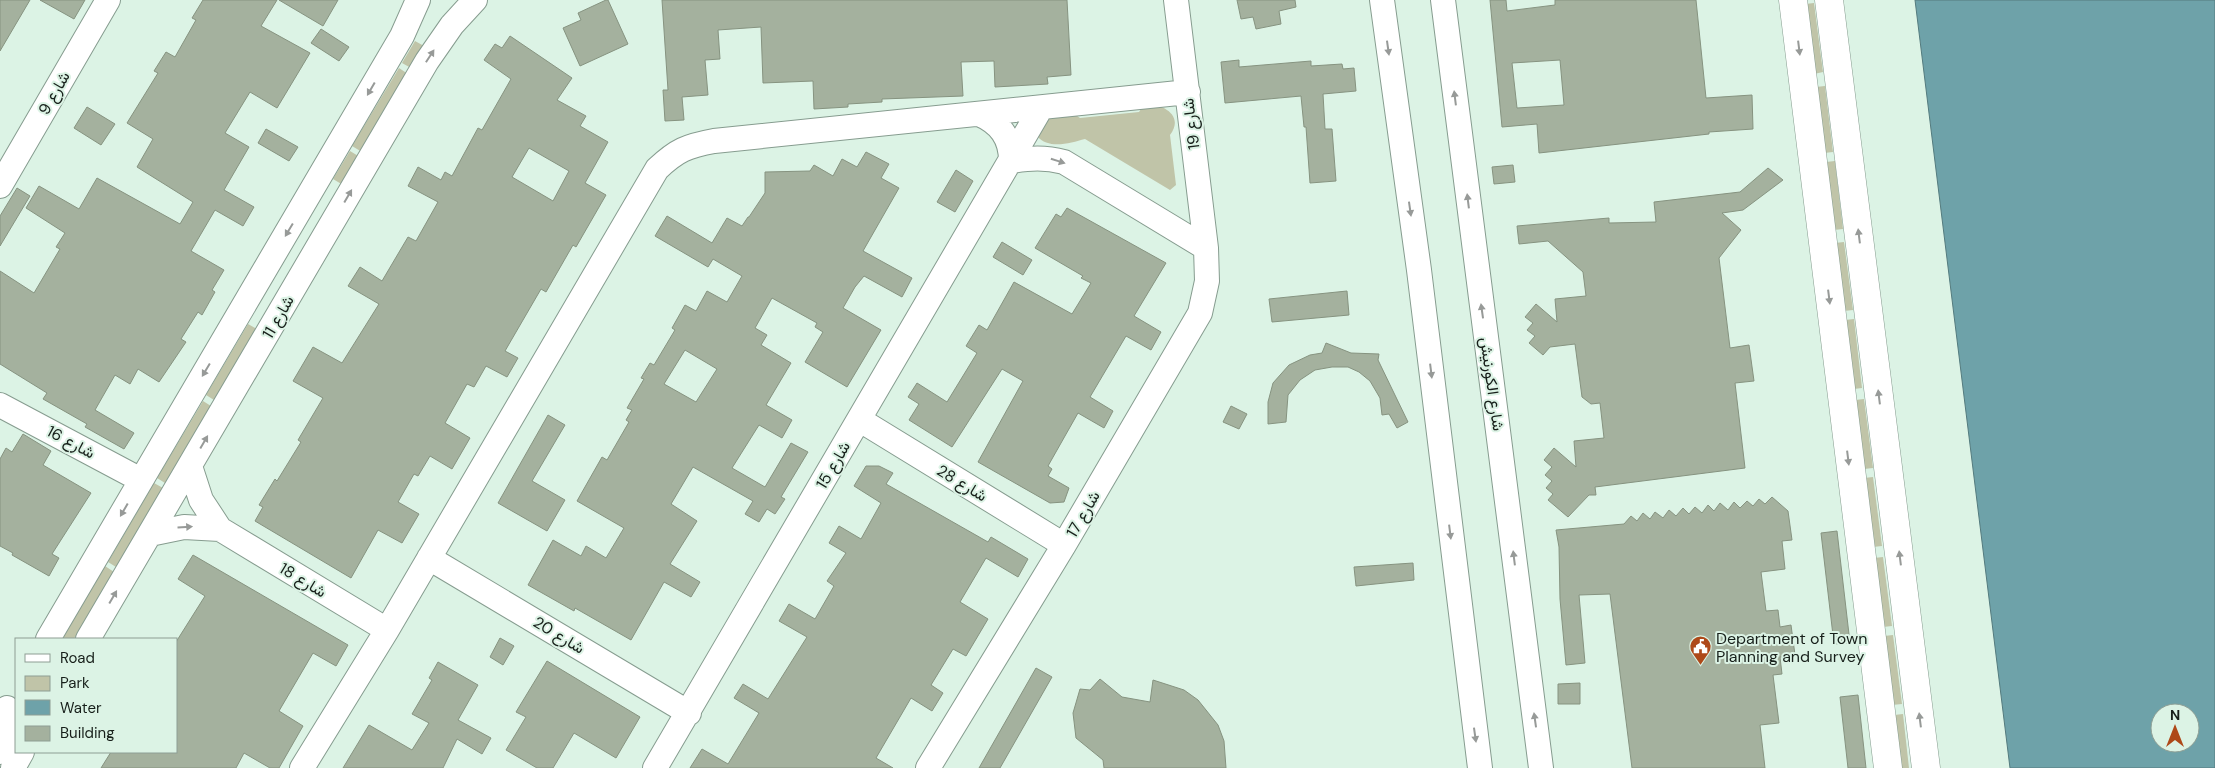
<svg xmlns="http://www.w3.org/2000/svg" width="2215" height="768" viewBox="0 0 2215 768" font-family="'DM Sans',Vazirmatn,sans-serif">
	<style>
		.green { fill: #c0c4a8 }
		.water { fill: #6ea2a9; stroke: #547b7e; fill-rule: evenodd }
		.building { fill: #a4b19e; stroke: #869380; fill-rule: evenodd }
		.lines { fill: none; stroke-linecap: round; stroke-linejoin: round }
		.minor-casing { stroke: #869c8f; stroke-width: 26 }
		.major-casing { stroke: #869c8f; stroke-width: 29 }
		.minor { stroke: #fff; stroke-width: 24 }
		.major { stroke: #fff; stroke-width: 28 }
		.oneway { fill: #979a98 }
		.labels { text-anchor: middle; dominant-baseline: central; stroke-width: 4; stroke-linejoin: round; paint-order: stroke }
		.street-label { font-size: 16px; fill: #171f1a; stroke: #dcf3e5 }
		.poi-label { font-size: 16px; fill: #171f1a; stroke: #dcf3e5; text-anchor: start }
	</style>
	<rect width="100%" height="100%" fill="#dcf3e5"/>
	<path class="green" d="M1814,3L1823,72L1814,74L1805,4Z
		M415,41L424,46L411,68L402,63Z
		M399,68L408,74L362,152L352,146Z
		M1825,86L1833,152L1824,153L1816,87Z
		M1145,103C1162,104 1185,115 1170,135L1176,185L1170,190L1085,139C1070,143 1049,150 1037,136C1040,119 1056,114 1070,111L1080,118L1139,112Z
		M350,151L360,157L343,185L333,179Z
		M1835,161L1843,229L1834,230L1826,162Z
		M1844,242L1853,310L1844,311L1835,243Z
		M1854,319L1862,388L1854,389L1845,320Z
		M248,324L257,329L214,400L206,395Z
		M1864,399L1873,468L1864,469L1855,400Z
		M203,401L211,406L165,483L157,478Z
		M1873,477L1882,546L1873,547L1864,478Z
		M154,483L163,488L116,567L108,562Z
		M1883,557L1892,626L1883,627L1874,558Z
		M105,566L114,572L74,639H62Z
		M1893,635L1902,704L1892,705L1884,636Z
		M1903,714L1909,768H1900L1894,715Z"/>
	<path class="water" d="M1915,0H2215V768H2010ZM2160,713H2190V743H2160Z"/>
	<path class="building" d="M0,0H30L0,51Z
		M40,0H85L74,19Z
		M203,0H277L261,26L310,53L277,108L250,92L225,133L249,147L224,190L254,207L243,226L215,210L191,251L224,270L212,290L215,292L202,315L198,312L181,339L186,342L159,382L138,369L130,384L115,375L95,410L134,433L124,449L85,427L87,424L43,399L47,393L0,364V271L34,293L60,249L56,247L65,233L26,208L39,186L79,209L97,178L180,224L193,202L137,167L153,139L127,123L158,73L154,71L166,52L175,57L196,20L192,18Z
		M279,0H338L323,26Z
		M606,0H608L628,44L580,66L563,28L581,20L578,13Z
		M662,0H1067L1071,75L1047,77L1048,84L995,87L994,61L961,62L963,96L882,99V102L848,104V107L814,109L813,81L763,83L761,27L718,30L720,59L705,60L708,95L682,97L684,120L665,121L663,90H668Z
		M1237,0H1295L1296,7L1279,11L1281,24L1256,29L1253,17L1241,19Z
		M1490,0H1506L1507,11L1555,5V0H1696L1706,98L1752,95L1753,129L1709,132V134L1539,153L1537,124L1502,127ZM1560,60L1564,105L1517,108L1512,63Z
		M321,29L349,47L339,61L311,43Z
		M510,36L572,78L557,100L586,116L580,126L608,142L585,183L606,195L576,247L573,245L546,292L541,289L505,351L518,358L507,377L486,366L474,387L467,384L445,423L470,438L452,469L430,456L418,476L414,474L398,502L419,514L402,543L378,530L351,578L255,521L263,507L259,505L275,479L277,481L301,442L298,440L323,398L293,381L313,347L342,363L379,304L348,286L360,267L382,281L408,237L416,241L438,202L408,186L418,167L441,180L445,172L452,176L478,128L482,130L511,79L484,60L495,44L502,48ZM529,148L569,171L553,201L512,177Z
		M1239,60V67L1311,61V66L1342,64L1343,69L1354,68L1356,91L1323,94L1325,129H1332L1336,181L1310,183L1306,127H1304L1301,96L1225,103L1221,62Z
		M87,107L115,124L101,145L74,128Z
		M266,129L298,147L289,161L258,143Z
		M866,152L889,164L881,178L899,188L863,251L912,278L902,297L864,276L855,287L843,308L881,330L847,387L805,362L823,332L815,327L817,323L772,298L755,328L767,335L761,345L791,363L766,405L792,420L782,438L759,425L732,468L765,487L791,443L808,452L781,497L785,499L775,514L767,509L759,522L745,514L753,501L693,467L671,504L697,521L670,564L700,582L691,597L664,582L631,640L575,608L574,611L528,585L553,540L581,556L586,546L606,558L624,528L577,501L602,457L607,460L629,422L626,420L632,410L627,408L644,379L641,378L650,363L654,365L675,330L672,328L685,305L696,311L707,291L727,302L742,276L713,259L708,267L655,236L667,216L712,243L727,218L742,226L748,217H749L765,193V172L810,171L814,165L833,176L842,159L857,167ZM685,350L717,369L696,402L664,384Z
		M1513,165L1515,182L1494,184L1492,167Z
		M1768,168L1783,180L1743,210L1722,213L1741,230L1719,258L1730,348L1749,345L1754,381L1735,383L1745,468L1595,487L1596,495H1589L1568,517L1548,500L1553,494L1546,488L1552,481L1545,475L1552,467L1544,460L1554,448L1576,467L1574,441L1604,438L1600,403L1591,404L1582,397L1575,344L1550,347L1543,355L1529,343L1535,336L1527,330L1533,323L1525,317L1536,304L1557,322L1555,299L1586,296L1583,272L1548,241L1519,244L1517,226L1609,218V223L1656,222L1654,202L1740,192Z
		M956,170L973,181L955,212L937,202Z
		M17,188L30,196L0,246V216Z
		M1067,208L1166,263L1134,316L1161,332L1151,350L1126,336L1090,397L1113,411L1104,428L1078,413L1048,466L1052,469L1048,476L1069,488L1064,502L1050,503L978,462L1023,381L1002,369L952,447L909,420L919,404L908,397L917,383L947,402L977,353L966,346L979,325L987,330L1014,282L1072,314L1091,283L1081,278L1083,276L1035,248L1056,214L1061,217Z
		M1002,242L1032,260L1023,275L993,257Z
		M1347,291L1349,315L1272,322L1269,299Z
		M1326,343L1351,353L1379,354L1378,360L1408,422L1397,428L1389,414L1382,415L1380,398L1370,381L1359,372L1348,367H1332L1315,370L1300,380L1288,395L1286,422L1268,424V402L1273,383L1289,365L1310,355L1322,353Z
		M1231,406L1247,414L1239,429L1223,422Z
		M548,415L565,425L532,481L565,500L547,531L498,503Z
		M23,434L51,451L43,465L91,493L52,554L59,558L49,576L12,555L13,553L0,546V459L6,448L12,452Z
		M866,466H879L893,473L886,484L988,542L991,537L1028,559L1018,577L986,558L960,602L988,619L966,656L953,649L931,685L943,693L932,711L911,698L876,758L893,768H690L702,749L728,764L759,713L734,698L743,684L768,699L807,637L779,621L789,604L815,619L834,586L827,581L846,553L829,543L839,526L861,539L881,503L854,486Z
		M1772,497L1788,511L1792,540L1782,541L1785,569L1761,572L1766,611L1778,610L1780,627L1791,625L1795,655L1780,657L1782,674L1773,675L1779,723L1760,725L1765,768H1632L1610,594L1579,595L1585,663L1566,665L1560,599L1559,547L1556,530L1624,524L1631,516L1637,521L1643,513L1650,519L1655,512L1663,518L1669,510L1676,516L1683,508L1689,514L1695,507L1702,513L1708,505L1714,511L1720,503L1728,510L1734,502L1740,508L1747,501L1753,506L1759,499L1765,504Z
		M1837,531L1850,643L1834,644L1821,533Z
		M193,555L348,645L336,666L313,653L279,711L303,726L279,768H270L244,753L236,768H101L111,752H176V642L205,596L178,579Z
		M1413,563L1414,580L1356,586L1354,567Z
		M500,638L514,646L503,665L490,657Z
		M547,661L640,717L616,758L574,733L553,768H537L506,750L526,717L516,712Z
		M438,662L478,685L458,720L491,738L482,754L457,739L443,768H343L369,725L412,750L429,723L412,714L432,680L429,678Z
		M1036,668L1052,677L1000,768H979Z
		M1100,679L1122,697L1150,702L1153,680L1184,690L1198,700L1218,725L1224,741L1226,768H1104L1103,760L1076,738L1073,713L1080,689L1090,690Z
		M1580,683V704H1558V684Z
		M1858,695L1866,768H1848L1840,697Z"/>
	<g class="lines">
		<defs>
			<path id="minor" d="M1382,0L1419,270L1480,768
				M1443,0L1541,768
				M979,114C1000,123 1011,138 1011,161
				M1011,161C1030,158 1045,157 1064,162L1206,248
				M0,186L108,0
				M0,405L141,480
				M860,420L1064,545
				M190,466L201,500L220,529L387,630
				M150,534L184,527L220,529
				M429,558L689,713
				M48,639L402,36L418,0
				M88,639L427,61L452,25L475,0
				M0,752C9,736 15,725 7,708
				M13,768L22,752
				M302,768L387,630L657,169C677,150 687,146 714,141L1188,92
				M655,768L1041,108
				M928,768L1064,545L1200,313L1207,281L1206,248L1176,0"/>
			<path id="major" d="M1793,0L1888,768
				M1829,0L1926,768"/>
		</defs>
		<use href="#minor" class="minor-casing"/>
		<use href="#major" class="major-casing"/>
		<use href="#minor" class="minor"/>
		<use href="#major" class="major"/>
	</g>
	<defs><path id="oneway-solid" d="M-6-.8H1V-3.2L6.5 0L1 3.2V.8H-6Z" transform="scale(1.25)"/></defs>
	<g class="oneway">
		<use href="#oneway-solid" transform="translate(1388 48) rotate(82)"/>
		<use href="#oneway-solid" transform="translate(1799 48) rotate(83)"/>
		<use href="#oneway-solid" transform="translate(430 56) rotate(-57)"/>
		<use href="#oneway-solid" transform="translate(371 89) rotate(120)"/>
		<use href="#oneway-solid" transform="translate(1455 98) rotate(-97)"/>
		<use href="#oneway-solid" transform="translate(1058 161) rotate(18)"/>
		<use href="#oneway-solid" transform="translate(348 196) rotate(-60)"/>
		<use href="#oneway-solid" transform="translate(1468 201) rotate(-97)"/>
		<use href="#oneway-solid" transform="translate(1410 209) rotate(82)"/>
		<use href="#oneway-solid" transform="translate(289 230) rotate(121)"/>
		<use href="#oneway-solid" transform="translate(1859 236) rotate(-97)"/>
		<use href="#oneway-solid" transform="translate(1829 297) rotate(83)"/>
		<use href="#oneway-solid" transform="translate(1482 311) rotate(-98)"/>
		<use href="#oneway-solid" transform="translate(206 370) rotate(121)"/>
		<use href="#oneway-solid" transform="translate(1431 371) rotate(83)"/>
		<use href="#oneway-solid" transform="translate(1879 397) rotate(-97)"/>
		<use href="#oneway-solid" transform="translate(204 442) rotate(-60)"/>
		<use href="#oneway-solid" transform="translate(1848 458) rotate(83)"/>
		<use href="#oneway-solid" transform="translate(124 510) rotate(120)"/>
		<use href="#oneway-solid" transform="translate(185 527) rotate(-4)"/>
		<use href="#oneway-solid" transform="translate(1450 532) rotate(83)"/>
		<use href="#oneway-solid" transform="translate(1514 558) rotate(-97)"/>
		<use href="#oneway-solid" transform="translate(1900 558) rotate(-97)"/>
		<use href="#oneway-solid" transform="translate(113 597) rotate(-60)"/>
		<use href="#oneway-solid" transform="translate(1535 720) rotate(-98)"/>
		<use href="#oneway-solid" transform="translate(1920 720) rotate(-97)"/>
		<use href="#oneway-solid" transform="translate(1475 735) rotate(82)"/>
	</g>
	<defs>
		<symbol id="civic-pin" viewBox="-11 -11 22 30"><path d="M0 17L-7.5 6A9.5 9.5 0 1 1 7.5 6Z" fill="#ae4919" stroke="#dcf3e5"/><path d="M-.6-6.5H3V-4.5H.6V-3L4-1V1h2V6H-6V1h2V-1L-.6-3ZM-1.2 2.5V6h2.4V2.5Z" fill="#fff"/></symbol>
	</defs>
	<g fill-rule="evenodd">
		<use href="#civic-pin" x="1688" y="634" width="25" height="34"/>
	</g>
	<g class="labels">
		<g class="street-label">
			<text transform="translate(54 93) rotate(-60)">شارع 9</text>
			<text transform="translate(1191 124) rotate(-97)">شارع 19</text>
			<text transform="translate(278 317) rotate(-60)">شارع 11</text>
			<text transform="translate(1492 384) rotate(82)">شارع الكورنيش</text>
			<text transform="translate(71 442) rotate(28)">شارع 16</text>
			<text transform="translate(833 465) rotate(-60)">شارع 15</text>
			<text transform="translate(962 483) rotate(31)">شارع 28</text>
			<text transform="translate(1083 514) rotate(-60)">شارع 17</text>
			<text transform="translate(303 580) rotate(31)">شارع 18</text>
			<text transform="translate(559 635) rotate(31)">شارع 20</text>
		</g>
		<g class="poi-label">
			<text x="1716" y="638">Department of Town<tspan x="1716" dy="18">Planning and Survey</tspan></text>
		</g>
	</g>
	<rect x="15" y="638" width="162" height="115" fill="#dcf3e5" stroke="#8d9e94"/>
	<rect x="25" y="654" width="25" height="8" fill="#ffffff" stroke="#8d9e94"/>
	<text x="60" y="663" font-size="15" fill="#171f1a">Road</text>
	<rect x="25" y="676" width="25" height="15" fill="#c0c4a8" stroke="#8d9e94"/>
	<text x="60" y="688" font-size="15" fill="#171f1a">Park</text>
	<rect x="25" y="700" width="25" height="15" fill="#6ea2a9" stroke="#8d9e94"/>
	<text x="60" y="713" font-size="15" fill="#171f1a">Water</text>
	<rect x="25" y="726" width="25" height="15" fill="#a4b19e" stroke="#8d9e94"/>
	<text x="60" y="738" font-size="15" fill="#171f1a">Building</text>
	<g transform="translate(2175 728)"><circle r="24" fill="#dcf3e5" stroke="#8d9e94"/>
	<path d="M0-4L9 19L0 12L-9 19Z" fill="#ae4919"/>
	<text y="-8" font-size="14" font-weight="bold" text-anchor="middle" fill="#171f1a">N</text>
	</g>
</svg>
